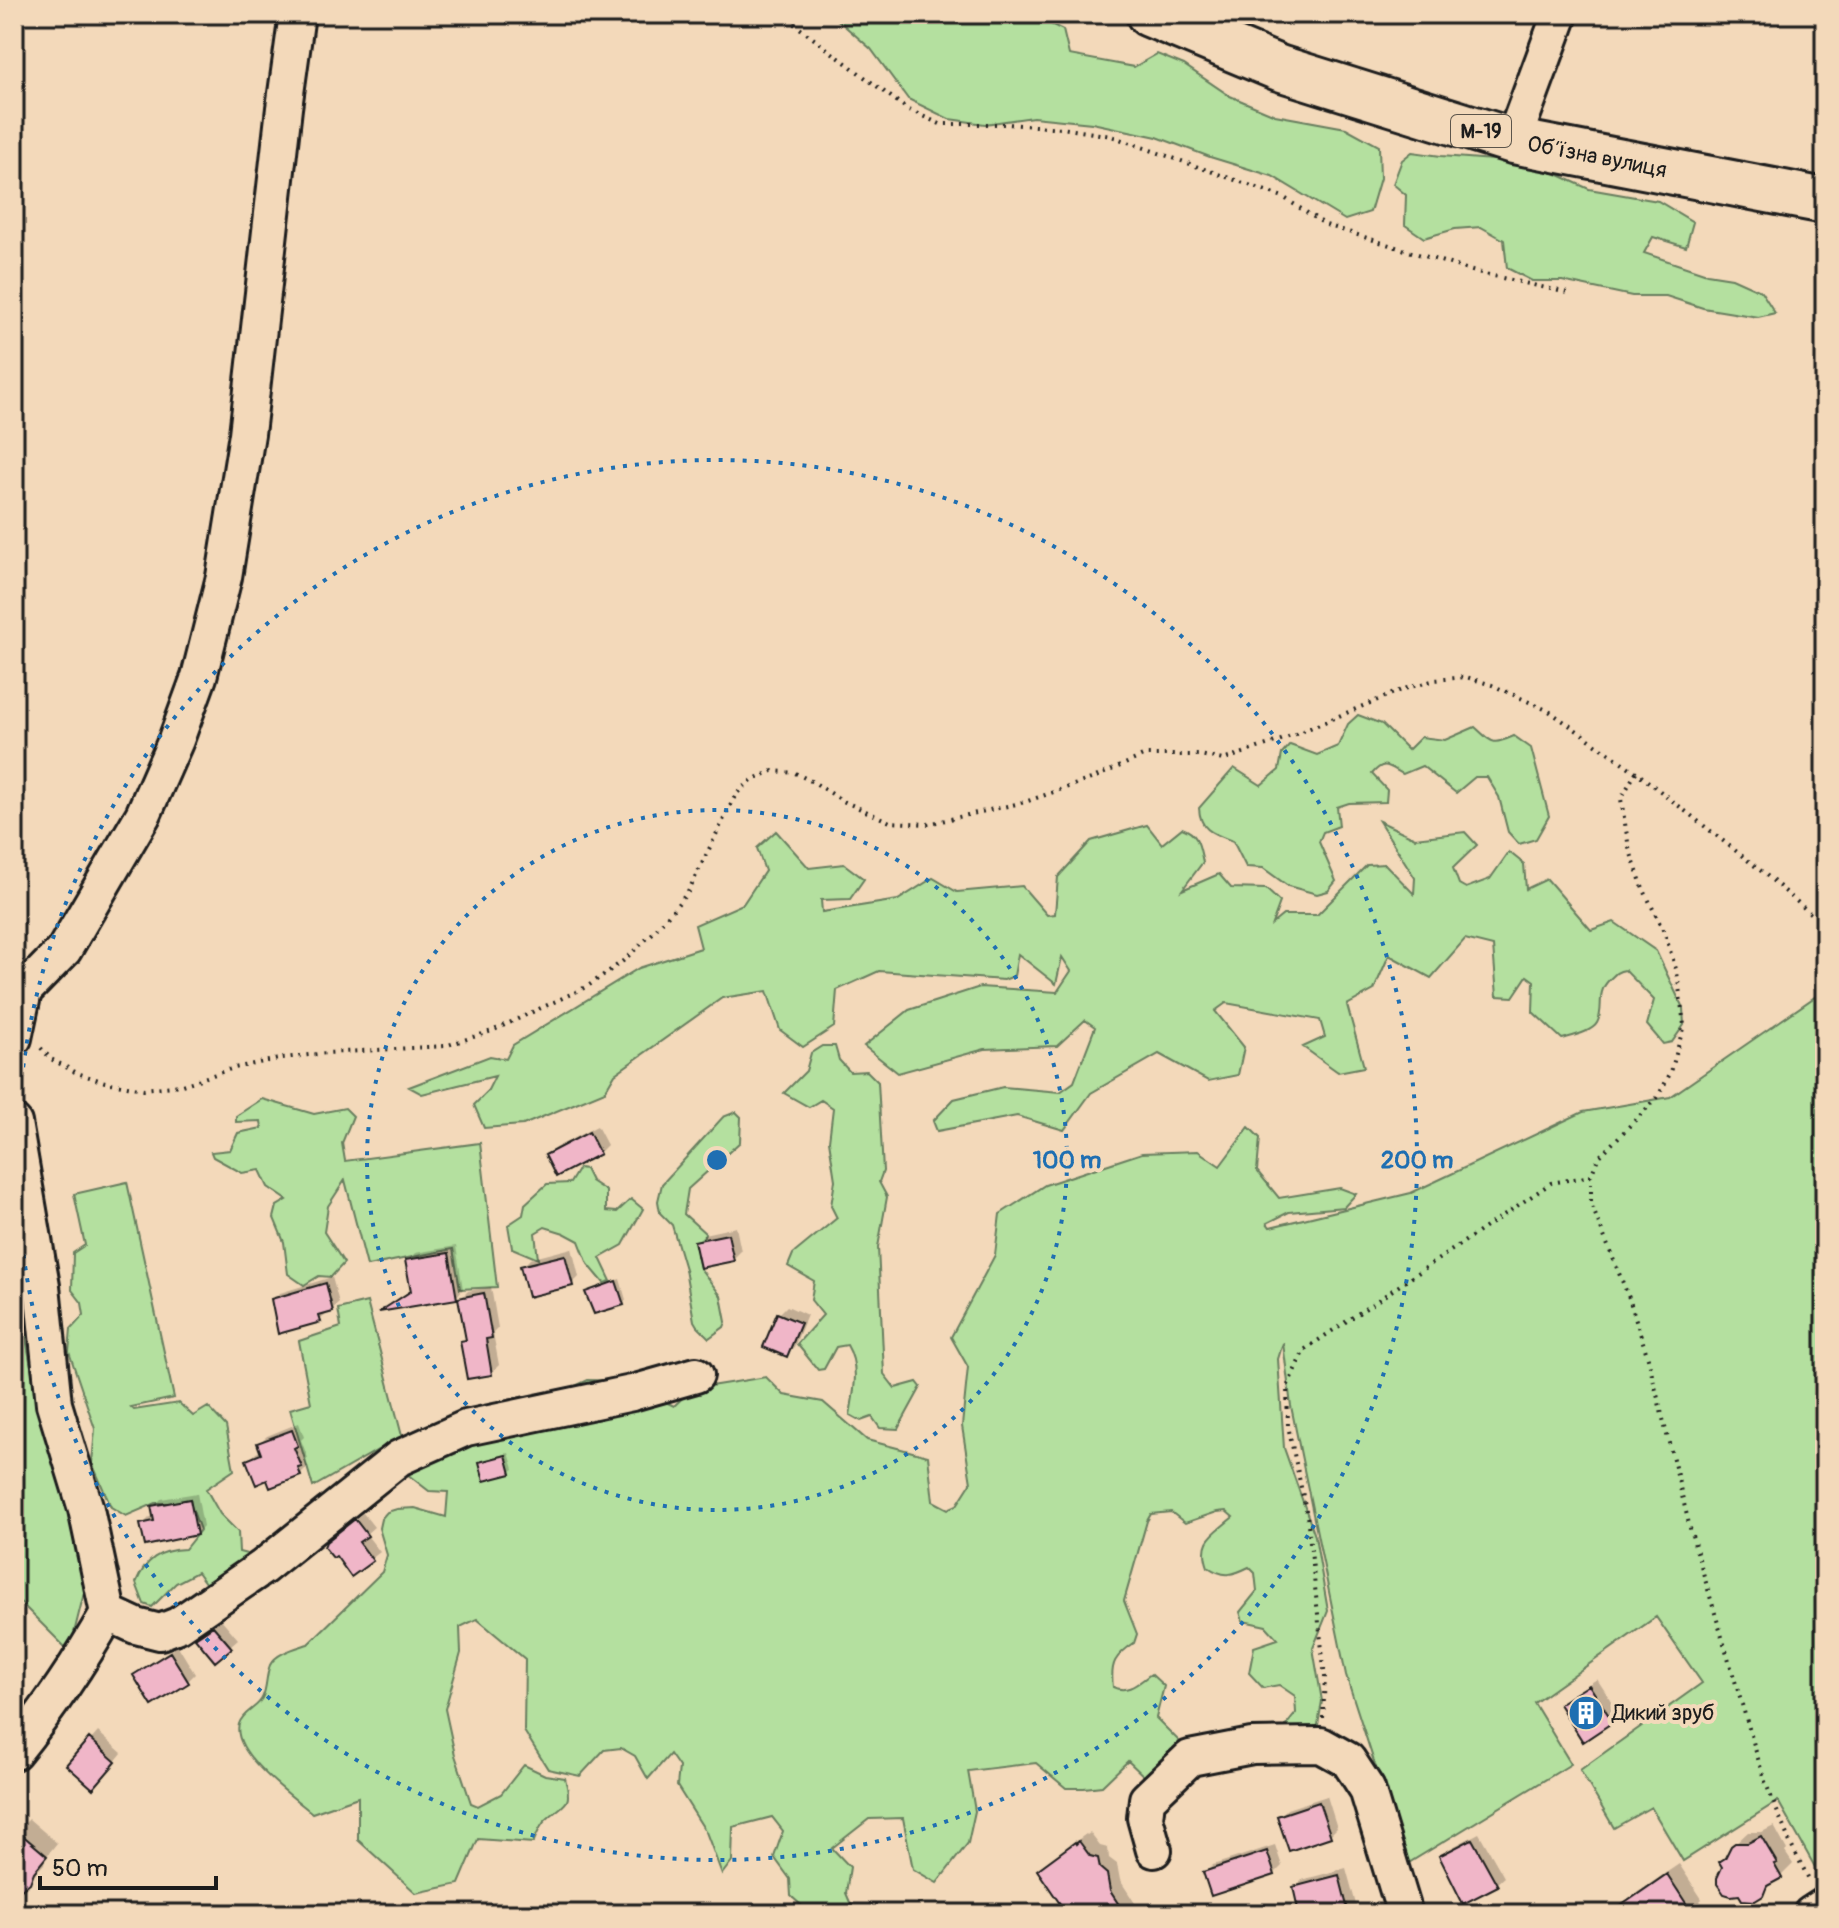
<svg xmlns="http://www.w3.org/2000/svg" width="1839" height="1928" viewBox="0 0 1839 1928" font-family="Pangolin,sans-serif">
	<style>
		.green { fill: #b4e09f; stroke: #687e5e; stroke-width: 2 }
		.shadow { fill: #0003 }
		.building { fill: #f0b6c8; stroke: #1c1c1c; stroke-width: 2 }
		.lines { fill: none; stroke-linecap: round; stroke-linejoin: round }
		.minor-casing { stroke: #1c1c1c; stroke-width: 40 }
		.highway-casing { stroke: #1c1c1c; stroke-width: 50 }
		.path { stroke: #1c1c1c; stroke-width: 4; stroke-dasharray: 2 6; stroke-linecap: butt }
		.minor { stroke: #f3d9ba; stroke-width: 34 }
		.highway { stroke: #f3d9ba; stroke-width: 44 }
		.ring { fill: none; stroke: #1f6fb2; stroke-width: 4; stroke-dasharray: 4 8 }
		.labels { text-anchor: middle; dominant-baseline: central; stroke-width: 8; stroke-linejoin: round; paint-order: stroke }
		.shield { fill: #f3d9ba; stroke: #5c554b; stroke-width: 2 }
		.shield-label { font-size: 20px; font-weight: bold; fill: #1c1c1c }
		.street-label { font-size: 22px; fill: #1c1c1c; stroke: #f3d9ba }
		.poi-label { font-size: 22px; fill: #1c1c1c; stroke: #f3d9ba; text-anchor: start }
		.centre { fill: #1f6fb2; stroke: #f3d9ba; stroke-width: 4 }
		.ring-label { font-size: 24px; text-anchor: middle; font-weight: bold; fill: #1f6fb2; stroke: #f3d9ba; stroke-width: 8; stroke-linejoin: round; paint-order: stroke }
	</style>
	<rect width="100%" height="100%" fill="#f3d9ba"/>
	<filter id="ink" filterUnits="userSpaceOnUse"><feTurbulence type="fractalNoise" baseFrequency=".0125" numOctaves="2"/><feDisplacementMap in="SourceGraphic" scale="16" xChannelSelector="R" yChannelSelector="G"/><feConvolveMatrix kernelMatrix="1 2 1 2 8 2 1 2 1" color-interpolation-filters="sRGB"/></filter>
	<g filter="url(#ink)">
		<path class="green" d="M831,14H1030L1063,30L1069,55L1134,67L1157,54L1184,65L1230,96L1275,115L1346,128L1379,146L1380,178L1370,212L1345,220L1272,176L1210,157L1157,137L1092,123L1033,117L985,124L949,119L908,99L871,49Z
			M1412,152L1441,156L1507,161L1550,171L1589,189L1658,201L1693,222L1686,247L1653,237L1644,253L1707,274L1732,278L1761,291L1775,313L1758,317L1703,308L1666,296H1632L1562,281H1532L1507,268L1504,240L1481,227L1455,229L1424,238L1405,225L1406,195L1393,184L1402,160Z
			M1358,715L1382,724L1408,750L1421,737L1445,740L1475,727C1493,743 1491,746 1514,736L1531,748L1549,816L1536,839L1519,844L1508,832L1499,797L1487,777H1475L1456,793L1422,766L1403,774C1388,766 1384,760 1372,774L1387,790L1386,802L1349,803L1337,807L1339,826L1323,832L1319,842L1336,881L1328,891L1317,894L1288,886L1263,868L1246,867L1233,841C1214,834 1200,831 1199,808L1234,768L1261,785L1279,770L1282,754L1290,745L1317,755L1338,746L1348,724Z
			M1379,821L1415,838L1465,832L1477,845L1453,868L1459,884L1466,888L1490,879L1509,852L1524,864L1526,889L1547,879L1591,930L1614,922L1656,951L1683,1008L1684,1025L1672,1042L1663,1044L1647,1025L1654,1000L1625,970C1617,971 1615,974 1609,980C1595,994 1605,1009 1597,1023C1592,1032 1572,1036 1562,1039L1533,1012L1534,981L1527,976L1513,997L1497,996L1493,946L1465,939L1431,978L1389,955L1374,990L1347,1005L1364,1067L1338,1072L1303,1047L1325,1037L1320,1020L1226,1003L1215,1011L1244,1047L1238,1075L1208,1081L1159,1054L1091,1093L1064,1130L1017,1116L937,1131L933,1121L954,1099L1003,1087L1060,1092L1074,1082L1095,1027L1085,1020L1057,1046L985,1049L898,1073L864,1046L909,1010L980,987L1057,992L1071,971L1062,957L1056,984L1018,954L1014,976L1004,980L879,971L837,990L834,1027L803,1047L780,1030L767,991L722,998L615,1074L605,1091L523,1125L484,1128L474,1105L487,1092L495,1076L422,1094L409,1087L490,1056L506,1059L513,1045L639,968L701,948L695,925L743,904L765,871L757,848L776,831L809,868L844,864L864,879L850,899L821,900L822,912L898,900L933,878L957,892L1022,886L1047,915L1055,914L1058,877L1091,841L1147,825L1162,844L1182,828C1199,834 1199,846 1203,862L1182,890L1219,874L1231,888L1266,889L1280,902L1272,924L1283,915H1317L1367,865L1385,864L1414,894L1415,878Z
			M1825,990V1885L1778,1801L1683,1861L1651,1807L1614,1828L1580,1770L1702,1683L1656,1617L1534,1703L1571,1764L1407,1864L1346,1675L1291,1406L1283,1343L1278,1359L1284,1448L1315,1536L1328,1611L1313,1648L1322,1701L1318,1725L1344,1745L1288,1746L1284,1728L1296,1713L1295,1696L1279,1685L1263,1688L1249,1673L1254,1647L1278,1639L1266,1626L1243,1621L1240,1612L1257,1591L1255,1573L1249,1567C1233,1575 1224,1578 1208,1567C1198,1539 1214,1534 1233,1517L1226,1511L1217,1512L1185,1523L1171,1512L1151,1514L1147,1521L1124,1601L1137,1634L1134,1643C1115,1656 1110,1663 1113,1687C1128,1694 1138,1683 1151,1674L1164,1686L1156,1718L1181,1743L1183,1750L1149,1781L1128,1761L1102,1786L1084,1788H1066L1036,1763L968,1771L975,1811L968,1843L937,1883L913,1869L903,1818L869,1819L832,1848L850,1867L846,1893L855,1914H811L791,1896L790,1879L774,1857L783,1831L772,1817L733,1827L732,1861L722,1874L706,1832L677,1786L679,1767L670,1754L648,1779L635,1756L621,1748L604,1750L580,1776L548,1769L524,1731L525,1659L477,1619L460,1627L461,1653L445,1709L455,1755L471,1803L478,1806L501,1794L524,1765L545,1775L565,1778C573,1808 565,1801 546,1820C540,1825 537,1835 533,1843L478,1839L459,1884L416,1893L358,1840V1797L312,1813C292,1796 231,1753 239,1724C243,1711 259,1708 263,1696C267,1687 266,1675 270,1665C276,1653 296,1648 308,1644L382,1572L387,1555L379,1528L381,1519L387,1512L397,1509L415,1508L446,1517L448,1492L429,1491L398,1467L588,1380L622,1381L674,1406L692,1389L766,1377L784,1395L823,1402L867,1440L928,1456L933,1501L948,1509L957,1505L971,1483L962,1426L968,1367L951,1337L995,1255L1000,1214L1045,1185L1142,1153L1198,1151L1220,1166L1249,1127L1260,1138L1257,1171L1279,1198L1340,1188L1356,1194L1344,1207L1289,1212L1267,1223L1270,1227L1411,1193L1583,1112L1670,1097Z
			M822,1046H835L839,1060L850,1072L867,1071L878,1082L883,1171L879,1182L887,1197L878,1247L884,1374L895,1388L917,1382L921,1387L898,1429L880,1428L872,1417L861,1421L850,1415C854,1391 860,1367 847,1345L836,1347L824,1369L818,1370L797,1344L823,1315L811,1300L814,1281L788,1266L793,1254L837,1218L831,1206L835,1180L829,1141L833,1108L821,1100L809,1107L784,1093L806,1071L811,1053Z
			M262,1099L314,1114L345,1108L353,1116L342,1143L345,1161L480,1143L497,1287L460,1289L453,1249L367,1266L345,1180L328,1206L324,1232L344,1263L331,1277L319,1276L304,1285L288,1274L284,1242L274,1218L277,1206L287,1200L268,1187L260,1170L242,1173L213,1157L211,1152L230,1150L238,1133L262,1128L261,1121L236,1122V1116Z
			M736,1112L741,1117L740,1142L688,1189L684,1214L705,1233L697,1256L700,1268L721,1296L726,1322L724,1327L709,1338L697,1326L694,1321L685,1269L672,1225L660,1213L658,1201L662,1184L723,1117Z
			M579,1168L585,1169L591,1181L606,1191V1211L617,1212L631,1199L643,1209L623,1245L600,1258L611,1281L604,1283L588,1264L579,1241L564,1233L545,1227L535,1233L538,1259L512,1248L508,1225L523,1215L525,1204L547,1184L570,1183Z
			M127,1182L174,1398L131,1407L134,1410L179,1403L193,1416L208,1407L226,1426L234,1470L206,1489L220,1514L238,1532L239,1552L251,1555L211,1591L197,1572L176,1583L152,1607L144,1604L136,1583C146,1559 159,1550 185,1549L200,1530L190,1503H156L126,1516L111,1507L92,1463L95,1429L69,1352L71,1329L84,1315L82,1303L72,1290L73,1253L85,1245L74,1194Z
			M14,1270L41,1423L78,1539L84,1593L72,1641L66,1648L14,1596Z
			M367,1302L402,1436L313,1487L290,1409L311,1403L299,1341L341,1327L338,1309Z"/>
		<path class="shadow" d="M597,1126L607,1145L599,1153L547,1155L555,1148Z
			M736,1227L741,1251L733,1259L696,1242L704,1234Z
			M456,1246L463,1289L456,1297L384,1308L412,1289L407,1261L415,1253Z
			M572,1248L579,1277L572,1284L523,1266L530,1259Z
			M332,1277L339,1303L320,1320L273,1299L280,1293Z
			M620,1279L626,1300L623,1303L587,1292L590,1289Z
			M491,1287L498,1328L493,1333L499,1365L491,1373L463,1342L467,1337L461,1298L468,1291Z
			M787,1306L807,1315L794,1347L786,1354L765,1345L779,1314Z
			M299,1423L304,1437L301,1440L308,1458L305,1460L308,1467L300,1475L268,1478L249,1460L256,1453L262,1450L259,1443L267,1436Z
			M509,1453L514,1469L510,1472L481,1463L484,1460Z
			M197,1493L203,1526L196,1534L143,1524L150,1517L155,1516L153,1507L161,1499Z
			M363,1513L374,1527L366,1534L380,1552L352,1574L336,1535Z
			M14,1600L21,1606L20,1608L23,1611L24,1618L19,1622L17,1632L14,1635Z
			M221,1619L238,1639L230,1646L197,1638Z
			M178,1646L195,1674L188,1681L136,1675L143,1668Z
			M1597,1679L1619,1713L1612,1721L1561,1704L1569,1697Z
			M98,1732L122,1753L101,1779L69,1765Z
			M1327,1796L1337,1828L1330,1835L1279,1817L1287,1809Z
			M29,1819L57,1843L45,1858L44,1864L14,1895V1834Z
			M1774,1826L1787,1850L1785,1852L1793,1864L1781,1876L1774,1880L1759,1897L1729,1854L1732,1847L1748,1832H1762Z
			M1090,1833L1100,1846L1108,1848L1109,1858L1117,1864L1120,1880L1142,1914H1069L1039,1870L1050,1860L1086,1834L1087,1835Z
			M1479,1833L1504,1877L1496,1884L1442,1856L1449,1849Z
			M1275,1845L1282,1866L1274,1874L1206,1873L1213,1865Z
			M1679,1864L1702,1899L1700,1901L1709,1914H1633L1626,1904L1638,1892Z
			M1346,1868L1357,1908L1351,1914H1302L1295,1888L1302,1880Z"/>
		<path class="building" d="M589,1132L600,1154L556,1177L545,1155Z
			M728,1234L734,1261L700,1268L694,1241Z
			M449,1253L457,1299L379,1312L411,1291L405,1260Z
			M565,1255L573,1286L528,1297L520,1266Z
			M616,1281L624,1305L594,1314L585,1292Z
			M326,1283L333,1312L319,1316L321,1322L278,1334L271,1299Z
			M484,1293L492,1338L486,1339L492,1375L467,1379L460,1341L466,1340L458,1298Z
			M777,1313L801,1323L787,1357L763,1347Z
			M292,1430L298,1446L294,1448L302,1467L298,1468L301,1476L270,1488L267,1480L256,1485L246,1460L261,1454L257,1443Z
			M506,1455L511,1474L484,1481L479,1462Z
			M190,1499L197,1535L145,1546L140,1524L154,1521L151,1506Z
			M355,1519L368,1536L359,1542L373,1561L351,1577L336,1556L333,1558L324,1547L326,1542Z
			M213,1626L232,1648L215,1662L195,1638Z
			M170,1652L189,1683L152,1706L133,1675Z
			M1589,1685L1613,1722L1583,1742L1559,1704Z
			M89,1738L116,1762L93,1789L66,1765Z
			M1319,1802L1331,1837L1289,1851L1277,1816Z
			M14,1828L47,1856L34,1872L30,1883L14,1896Z
			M1761,1836L1777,1863L1774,1864L1782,1878L1767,1886L1763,1896L1755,1901L1742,1900L1739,1895L1731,1896L1724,1894L1717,1884V1878L1722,1867L1719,1862L1725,1858L1731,1846L1735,1843H1748Z
			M1472,1839L1498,1886L1463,1904L1439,1856Z
			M1079,1841L1090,1856L1098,1858L1100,1868L1107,1874L1110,1891L1125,1914H1067L1037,1870L1075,1842L1076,1844Z
			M1267,1851L1275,1875L1211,1896L1203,1872Z
			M1667,1874L1693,1914H1609Z
			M1339,1875L1349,1914H1303L1301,1908L1298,1909L1293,1887Z"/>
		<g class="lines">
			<defs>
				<path id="minor" d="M1513,141L1560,14
					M14,1038L24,991L64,950L143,815L176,740L199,677L224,577L247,434L284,108L297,14
					M14,1123L42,1286L54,1404L86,1509L108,1613C79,1664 51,1706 14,1752
					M108,1613L136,1626L160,1632L178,1625L263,1567L399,1458L466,1428L632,1393L696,1375
					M1154,1850L1145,1818L1147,1799L1190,1758L1252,1746L1321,1745L1348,1760L1367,1789L1405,1914
					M1811,1914L1825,1905"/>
				<path id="highway" d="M1149,14L1279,68L1513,141L1825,201"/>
			</defs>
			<use href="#minor" class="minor-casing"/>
			<use href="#highway" class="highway-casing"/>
			<path class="path" d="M781,14L907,109L940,124H1008L1062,128L1111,136L1283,197L1326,225L1472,271L1568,293
				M1636,772L1621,799L1629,848L1643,888L1664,932L1677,972L1684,1025L1671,1072L1657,1098L1598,1158L1591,1176V1204L1629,1298L1648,1358L1691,1532L1764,1779L1791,1845L1810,1881
				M41,1048L51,1059L77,1073L105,1082L144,1089L182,1085L234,1068L283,1058L327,1053L445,1046L492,1031L588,986L623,961L654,932L688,892L736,794L753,779L773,771L795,773L815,783L843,801L890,822L928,824L1025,802L1091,779L1145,755H1200L1223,760L1281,740L1404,689L1435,680L1466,677L1492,685L1549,711L1636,772L1765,874L1825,926
				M1323,1718L1325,1677L1307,1515L1288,1426L1287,1387L1304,1350L1551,1183L1591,1176"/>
			<use href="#minor" class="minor"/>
			<use href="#highway" class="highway"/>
		</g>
	</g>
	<g class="ring">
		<circle cx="717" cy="1160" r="350"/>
		<circle cx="717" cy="1160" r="700"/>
	</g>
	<defs>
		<symbol id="building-disc" viewBox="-11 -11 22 22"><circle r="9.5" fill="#1f6fb2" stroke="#f3d9ba"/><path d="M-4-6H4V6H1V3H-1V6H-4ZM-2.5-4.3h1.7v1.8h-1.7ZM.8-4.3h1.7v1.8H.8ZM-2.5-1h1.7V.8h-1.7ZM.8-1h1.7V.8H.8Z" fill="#fff"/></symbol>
	</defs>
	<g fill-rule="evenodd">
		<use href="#building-disc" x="1566" y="1693" width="40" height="40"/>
	</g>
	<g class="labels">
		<rect class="shield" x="1451" y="115" width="60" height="32" rx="6"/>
		<g class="shield-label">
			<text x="1481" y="131">М-19</text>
		</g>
		<g class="street-label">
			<text transform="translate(1597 157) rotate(11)">Обʼїзна вулиця</text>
		</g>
		<g class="poi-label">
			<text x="1612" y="1713">Дикий зруб</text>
		</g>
	</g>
	<circle cx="717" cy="1160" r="12" class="centre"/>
	<g class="ring-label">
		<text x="1067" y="1168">100 m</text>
		<text x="1417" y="1168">200 m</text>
	</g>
	<rect width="1839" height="1928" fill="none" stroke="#f3d9ba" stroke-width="48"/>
	<rect x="24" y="24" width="1791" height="1880" fill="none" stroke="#1c1c1c" stroke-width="3" filter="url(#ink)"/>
	<path d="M40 1876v12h176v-12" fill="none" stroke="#1c1c1c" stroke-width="4"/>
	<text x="52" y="1876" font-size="24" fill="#1c1c1c" stroke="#f3d9ba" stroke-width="6" paint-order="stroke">50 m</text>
</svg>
